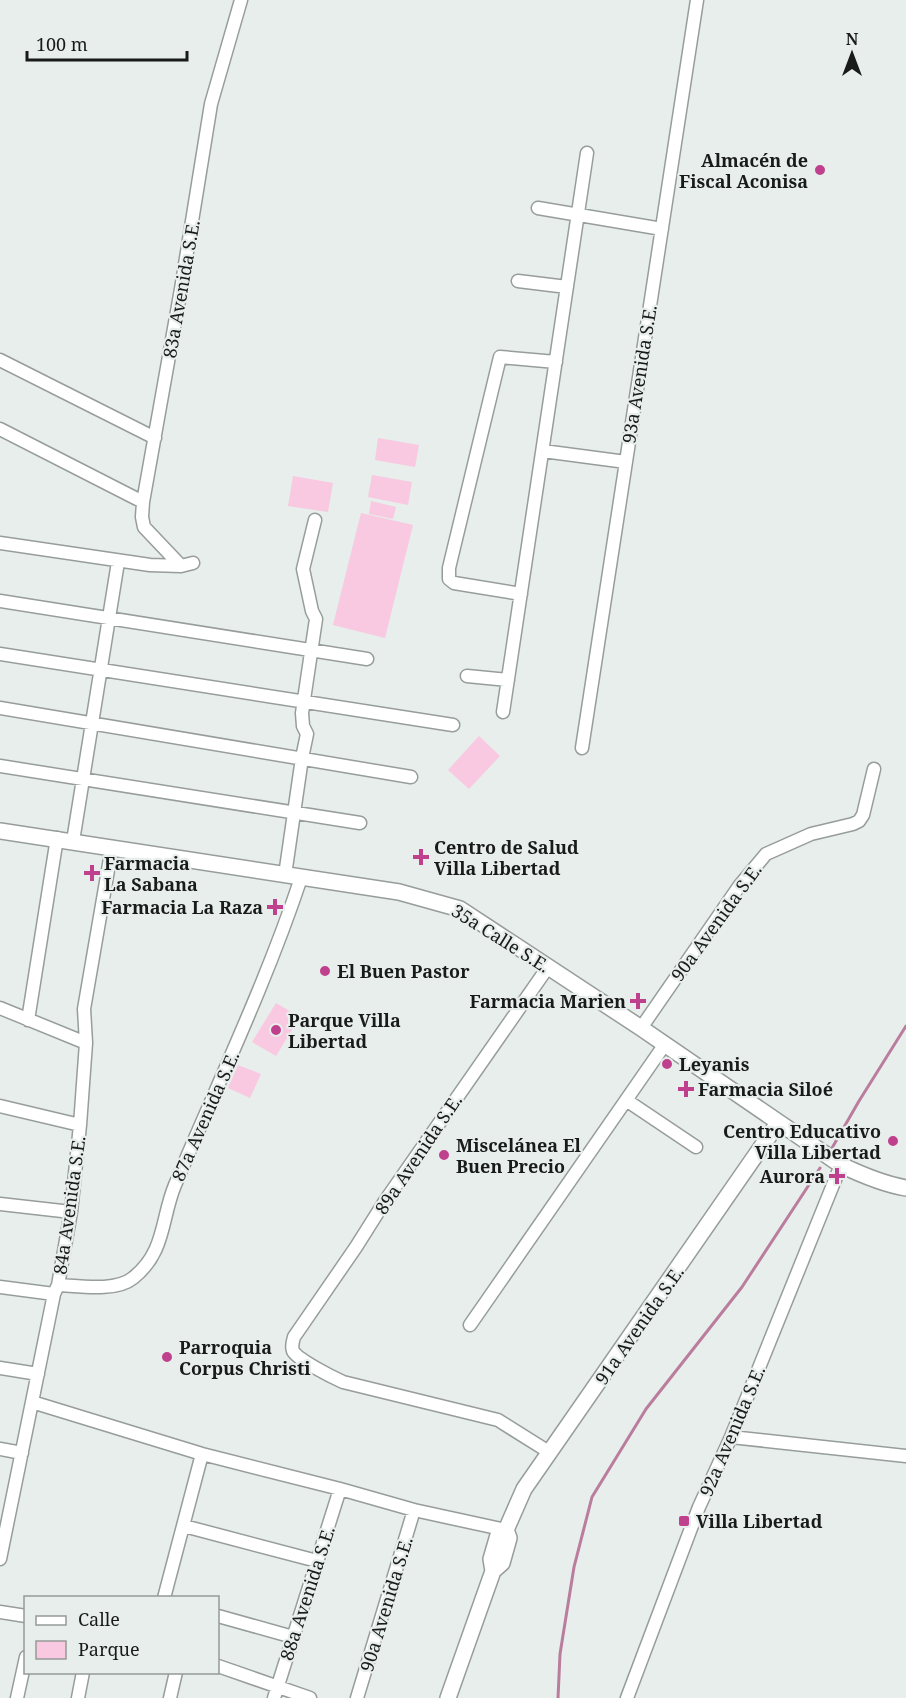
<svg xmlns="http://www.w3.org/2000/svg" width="906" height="1698" viewBox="0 0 906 1698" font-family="'Noto Serif',serif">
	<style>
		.green { fill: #f9c8e1 }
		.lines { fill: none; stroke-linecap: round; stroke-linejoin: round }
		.stream { stroke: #ba7d9d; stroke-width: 3 }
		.minor-casing { stroke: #979d9a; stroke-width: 15 }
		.tertiary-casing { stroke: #979d9a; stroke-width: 18 }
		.minor { stroke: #fff; stroke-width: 12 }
		.tertiary { stroke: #fff; stroke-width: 15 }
		.poi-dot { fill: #bf408d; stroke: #e7eeeb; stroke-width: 2 }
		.labels { text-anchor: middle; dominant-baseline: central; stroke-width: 4.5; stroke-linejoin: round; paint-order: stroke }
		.poi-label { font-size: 18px; font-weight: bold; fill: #191b1a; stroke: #e7eeeb; text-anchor: start }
		.street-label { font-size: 18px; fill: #191b1a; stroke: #e7eeeb }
	</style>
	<rect width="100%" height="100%" fill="#e7eeeb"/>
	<path class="green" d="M378,438L419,445L415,467L375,460Z
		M372,475L412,482L408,505L368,497Z
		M293,476L333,483L328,512L288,506Z
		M371,501L396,507L393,519L369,514Z
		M361,513L413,525L385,638L333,625Z
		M479,736L500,756L469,789L448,770Z
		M276,1003L300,1017L276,1056L252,1042Z
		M238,1065L261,1074L250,1098L228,1088Z"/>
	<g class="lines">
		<path class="stream" d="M832,1148L859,1101L906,1026
			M558,1698L560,1654L574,1567L592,1497L646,1409L742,1287L820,1168"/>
		<defs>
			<path id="minor" d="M538,208L662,229
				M518,281L567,287
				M0,360L155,438
				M0,429L143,502
				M543,451L626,462
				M0,543L150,565L181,566L193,563
				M181,566L144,527L142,517L143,502L181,289L211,104L241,0
				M521,594L454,583L449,579V568L500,357L556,362
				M0,601L367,659
				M0,654L453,725
				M467,676L508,680
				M0,708L411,777
				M503,712L587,153
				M582,748L697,0
				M0,766L360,823
				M73,841L118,562
				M285,875L302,758L307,734L303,726L302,713L316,619L312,611L303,569L315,520
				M548,967L385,1201L356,1247L294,1337C293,1341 291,1346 293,1351C298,1360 332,1377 343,1382L498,1420L549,1452
				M0,1008L86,1043
				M28,1020L57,838
				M641,1028L740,885L766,854L811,834L853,824L859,821L863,815L874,769
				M626,1100L696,1147
				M0,1106L80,1125
				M0,1204L71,1212
				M58,1285C79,1286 116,1292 133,1278C166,1252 161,1218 175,1185C218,1083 266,983 301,878
				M0,1287L54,1294
				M470,1325L665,1044
				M0,1368L38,1374
				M32,1402L202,1454L340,1489L414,1510L506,1530
				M731,1437L906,1456
				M0,1449L22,1453
				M184,1526L317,1561
				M0,1559L54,1294L58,1285L71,1212L80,1125L86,1043L84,1009L112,847
				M164,1598L202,1454
				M0,1612L26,1616
				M218,1616L293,1637
				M218,1666L310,1698
				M17,1698L26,1657
				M78,1698L83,1672
				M170,1698L176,1672
				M274,1698L340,1489
				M357,1698L414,1510
				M627,1698L699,1507L731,1437L841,1165"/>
			<path id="tertiary" d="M0,831L399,892L460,909L641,1028L841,1165C862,1175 883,1184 906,1188
				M493,1571L491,1559L498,1535L506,1530L524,1489L778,1123
				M448,1698L493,1571L502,1563L509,1538L506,1530"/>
		</defs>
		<use href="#minor" class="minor-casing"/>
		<use href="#tertiary" class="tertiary-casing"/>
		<use href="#minor" class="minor"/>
		<use href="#tertiary" class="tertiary"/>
	</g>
	<g class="poi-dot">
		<circle cx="820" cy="170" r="6"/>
		<path d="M418 848h6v6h6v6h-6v6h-6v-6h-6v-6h6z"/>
		<path d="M89 864h6v6h6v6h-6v6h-6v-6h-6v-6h6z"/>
		<path d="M272 898h6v6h6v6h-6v6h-6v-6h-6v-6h6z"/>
		<circle cx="325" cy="971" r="6"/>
		<path d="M635 992h6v6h6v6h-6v6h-6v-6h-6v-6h6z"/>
		<circle cx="276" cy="1030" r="6"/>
		<circle cx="667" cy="1064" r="6"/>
		<path d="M683 1080h6v6h6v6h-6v6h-6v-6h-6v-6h6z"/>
		<circle cx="893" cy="1141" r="6"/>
		<circle cx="444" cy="1155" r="6"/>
		<path d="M834 1167h6v6h6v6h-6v6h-6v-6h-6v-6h6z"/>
		<circle cx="167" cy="1357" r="6"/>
		<rect x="678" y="1515" width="12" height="12" rx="3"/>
	</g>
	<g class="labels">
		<g class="poi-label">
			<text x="808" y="160" text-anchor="end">Almacén de<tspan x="808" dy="21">Fiscal Aconisa</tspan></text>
			<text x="434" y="847">Centro de Salud<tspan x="434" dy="21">Villa Libertad</tspan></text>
			<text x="104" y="863">Farmacia<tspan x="104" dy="21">La Sabana</tspan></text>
			<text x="263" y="907" text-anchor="end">Farmacia La Raza</text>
			<text x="337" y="971">El Buen Pastor</text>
			<text x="626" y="1001" text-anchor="end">Farmacia Marien</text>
			<text x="288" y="1020">Parque Villa<tspan x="288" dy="21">Libertad</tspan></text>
			<text x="679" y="1064">Leyanis</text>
			<text x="698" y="1089">Farmacia Siloé</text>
			<text x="881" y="1131" text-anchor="end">Centro Educativo<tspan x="881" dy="21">Villa Libertad</tspan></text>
			<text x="456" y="1145">Miscelánea El<tspan x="456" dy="21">Buen Precio</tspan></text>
			<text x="825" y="1176" text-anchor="end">Aurora</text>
			<text x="179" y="1347">Parroquia<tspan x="179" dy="21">Corpus Christi</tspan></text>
			<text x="696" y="1521">Villa Libertad</text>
		</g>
		<g class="street-label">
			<text transform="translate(181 289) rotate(-80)">83a Avenida S.E.</text>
			<text transform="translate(639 374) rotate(-81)">93a Avenida S.E.</text>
			<text transform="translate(716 922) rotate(-54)">90a Avenida S.E.</text>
			<text transform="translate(501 938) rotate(32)">35a Calle S.E.</text>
			<text transform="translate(205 1116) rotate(-66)">87a Avenida S.E.</text>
			<text transform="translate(418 1154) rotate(-56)">89a Avenida S.E.</text>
			<text transform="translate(69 1205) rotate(-82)">84a Avenida S.E.</text>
			<text transform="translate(639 1325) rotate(-55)">91a Avenida S.E.</text>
			<text transform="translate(732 1431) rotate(-67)">92a Avenida S.E.</text>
			<text transform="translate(307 1593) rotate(-72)">88a Avenida S.E.</text>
			<text transform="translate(386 1604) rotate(-73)">90a Avenida S.E.</text>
		</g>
	</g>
	<rect x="24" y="1596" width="195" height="78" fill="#e7eeeb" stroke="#959a97" stroke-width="1.5"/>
	<rect x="36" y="1616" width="30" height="9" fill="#ffffff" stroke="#959a97" stroke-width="1.5"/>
	<text x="78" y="1626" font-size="18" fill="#191b1a">Calle</text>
	<rect x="36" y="1641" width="30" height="18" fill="#f9c8e1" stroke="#959a97" stroke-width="1.5"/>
	<text x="78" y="1656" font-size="18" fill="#191b1a">Parque</text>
	<g transform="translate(852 54)" stroke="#e7eeeb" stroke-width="4.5" paint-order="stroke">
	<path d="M0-4.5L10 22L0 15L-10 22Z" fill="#191b1a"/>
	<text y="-9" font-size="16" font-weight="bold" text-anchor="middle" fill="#191b1a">N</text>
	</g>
	<path d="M27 51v9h160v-9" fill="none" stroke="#191b1a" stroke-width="3"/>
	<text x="36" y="51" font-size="18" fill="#191b1a" stroke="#e7eeeb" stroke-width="4.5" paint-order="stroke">100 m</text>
</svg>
